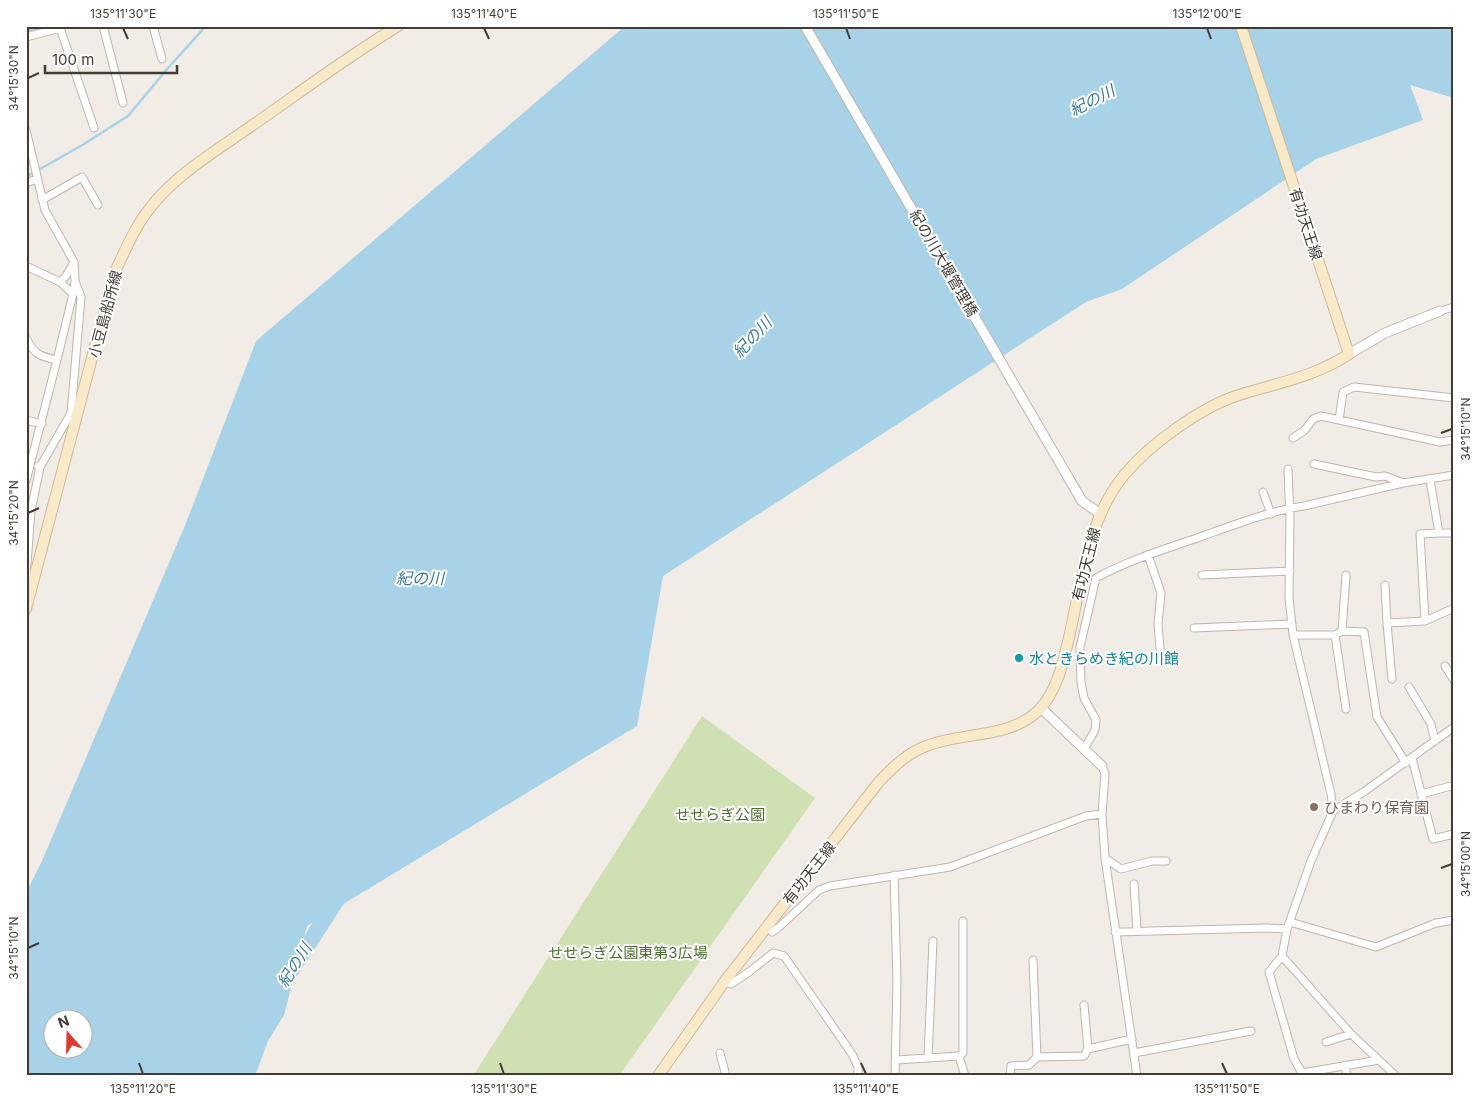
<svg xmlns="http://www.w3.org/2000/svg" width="1480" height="1102" viewBox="0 0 1480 1102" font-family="Inter,'Noto Sans JP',sans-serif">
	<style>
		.green { fill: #cfe1b2 }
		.water { fill: #a8d2e7; fill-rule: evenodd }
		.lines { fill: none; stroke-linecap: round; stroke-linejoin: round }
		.stream { stroke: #a8d2e7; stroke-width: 2.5 }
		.river { stroke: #a8d2e7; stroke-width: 16 }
		.minor-casing { stroke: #beb6ac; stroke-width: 9 }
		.tertiary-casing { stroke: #beb6ac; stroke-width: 11 }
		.secondary-casing { stroke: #cbbb9a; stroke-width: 12 }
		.minor { stroke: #fff; stroke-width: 7 }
		.tertiary { stroke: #fff; stroke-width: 9 }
		.secondary { stroke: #f8e9c8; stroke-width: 10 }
		.ticks { fill: none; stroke: #423c36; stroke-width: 2 }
		.culture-dot { fill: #0f9aa8; stroke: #fff; stroke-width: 2 }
		.education-dot { fill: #8d6e63; stroke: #fff; stroke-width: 2 }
		.labels { text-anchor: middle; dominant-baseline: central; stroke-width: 4; stroke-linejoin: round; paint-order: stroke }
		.street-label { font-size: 15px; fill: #423c36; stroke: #fff }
		.culture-label { font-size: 15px; fill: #0d838f; stroke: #fff; text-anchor: start }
		.education-label { font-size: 15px; fill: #785e54; stroke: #fff; text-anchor: start }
		.park-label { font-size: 15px; fill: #4c6d30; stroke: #fff }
		.water-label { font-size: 16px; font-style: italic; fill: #3a799a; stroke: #fff }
		.neatline { fill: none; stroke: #423c36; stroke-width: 2 }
		.ticks-label { font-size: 12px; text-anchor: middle; fill: #423c36 }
	</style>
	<rect width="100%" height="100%" fill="#f1ece5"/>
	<path class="green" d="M702,716L815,798L619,1076H473Z"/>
	<path class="water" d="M625,26H1454V98L1410,85L1423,120L1316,159L1122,289L1086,302L663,576L637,726L307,926L284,1015L268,1041L255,1076H26V893L42,861L186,523L256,341ZM52,1020H82V1050H52Z"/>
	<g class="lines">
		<path class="stream" d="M26,177L84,144L128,116L168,68L206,26"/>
		<path class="river" d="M26,30L41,26
			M287,977L340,895"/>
		<defs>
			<path id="minor" d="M103,26L123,103
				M153,26L162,59
				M60,28L94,128
				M26,37L60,28L62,26
				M26,130L45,210L74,262L75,281L73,294L57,360L26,481
				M26,183L37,179
				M42,200L82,177L98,205
				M26,266L60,282L73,294
				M75,281L81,297L71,413L78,415
				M60,282L66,276L73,264
				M1440,311L1454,307
				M26,338C35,355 39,356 57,360
				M26,420L42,424
				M1339,420L1343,392L1354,387L1454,398
				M1293,438L1305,430L1313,419L1321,416L1440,442L1454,440
				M1314,464L1376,477L1385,476L1403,483
				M38,466L40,467L71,413
				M1288,469L1290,519L1289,598L1293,635L1331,794L1333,811L1311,861L1287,929L1282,956L1351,1034L1396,1076
				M1430,480L1439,533L1420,534L1425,621L1454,608
				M1263,492L1271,514
				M1439,533H1454
				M1148,555L1161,593L1158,624L1160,649
				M1202,575L1290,571
				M33,583L26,576L31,511L40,467
				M1385,585L1387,623L1392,679
				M1387,623L1425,621
				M1194,628L1292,624
				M1342,631L1346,575
				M1293,635H1335L1342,631L1364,632L1377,717L1406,763
				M1335,635L1346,709
				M1445,666L1454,680
				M1409,687L1431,724L1435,741
				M1084,749L1095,730L1096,720L1084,698L1081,682L1080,647L1096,578C1129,560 1165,549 1200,537C1234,525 1269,511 1304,506L1403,483L1454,475
				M1412,758L1433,839L1454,834
				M1102,766L1105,774L1102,814L1105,858L1137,1076
				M1421,794L1451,786
				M1333,811L1365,791L1454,727
				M1105,858L1121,869L1152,861H1166
				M894,875L897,981L895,1076
				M1134,884L1137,931
				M1290,922L1376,947L1436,923L1454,920
				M772,932L778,928L819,890L830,886L950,867L1086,816L1102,814
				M1115,932L1267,928L1287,929
				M1282,956L1269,972L1294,1059L1302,1073
				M1033,960L1037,1057
				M725,981L731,984L749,972L773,953L784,956L852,1054L858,1067V1076
				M1084,1005L1088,1049
				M1326,1042L1351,1034
				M720,1053L726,1076
				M1134,1053L1251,1031
				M959,1056L965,1076
				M928,1058L933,941
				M896,1060L959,1056L963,1053V921
				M1345,1065L1347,1076
				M1010,1076L1011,1066L1029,1065L1037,1057L1084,1056L1088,1049L1132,1039
				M1302,1076V1073L1379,1060"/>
			<path id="tertiary" d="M805,26L1082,501L1099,513
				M1349,354L1385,333L1440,311
				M1041,708L1102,766"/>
			<path id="secondary" d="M26,609L114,274C125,251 134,228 150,208C175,175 217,150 250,127C299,93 347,57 398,26
				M658,1076L725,981L878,783C893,767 908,752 929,745C964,732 1011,738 1039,710C1058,690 1064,659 1070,633C1082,579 1088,518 1125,474C1149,445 1200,408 1236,396C1273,384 1315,377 1349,354L1241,26"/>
		</defs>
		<use href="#minor" class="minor-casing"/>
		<use href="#tertiary" class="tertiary-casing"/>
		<use href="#secondary" class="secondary-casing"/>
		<use href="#minor" class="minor"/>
		<use href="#tertiary" class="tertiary"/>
		<use href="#secondary" class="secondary"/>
	</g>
	<path class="ticks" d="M123,28L128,39M484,28L489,39M846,28L850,39M1207,28L1211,39M28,78L39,73M1441,433L1452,429M28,513L39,508M1441,868L1452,864M28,948L39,943M139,1063L143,1074M500,1063L504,1074M861,1063L866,1074M1222,1063L1227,1074"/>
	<circle class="culture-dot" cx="1019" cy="658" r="5"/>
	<circle class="education-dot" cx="1314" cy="807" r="5"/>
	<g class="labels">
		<g class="street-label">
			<text transform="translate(1306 224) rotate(72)">有功天王線</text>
			<text transform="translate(944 263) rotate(60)">紀の川大堰管理橋</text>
			<text transform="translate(105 314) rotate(-75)">小豆島船所線</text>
			<text transform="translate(1086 564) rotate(-76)">有功天王線</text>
			<text transform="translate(809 873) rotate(-52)">有功天王線</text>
		</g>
		<g class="culture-label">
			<text x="1029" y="658">水ときらめき紀の川館</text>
		</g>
		<g class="education-label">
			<text x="1324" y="807">ひまわり保育園</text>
		</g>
		<g class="park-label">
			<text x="720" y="814">せせらぎ公園</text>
			<text x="628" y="952">せせらぎ公園東第3広場</text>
		</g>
		<g class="water-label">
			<text transform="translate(1092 100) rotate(-27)">紀の川</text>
			<text transform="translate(752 337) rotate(-47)">紀の川</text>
			<text x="420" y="578">紀の川</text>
			<text transform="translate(294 965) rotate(-57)">紀の川</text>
		</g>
	</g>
	<rect width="1480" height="1102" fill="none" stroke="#ffffff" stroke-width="55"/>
	<g transform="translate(68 1034) rotate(340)"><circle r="24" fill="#ffffff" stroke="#b3b1af"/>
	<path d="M0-4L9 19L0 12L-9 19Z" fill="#e1392c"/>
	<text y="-8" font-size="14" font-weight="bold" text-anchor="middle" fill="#423c36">N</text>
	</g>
	<path d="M45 65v8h132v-8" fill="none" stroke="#423c36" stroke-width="2.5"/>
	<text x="52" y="65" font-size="15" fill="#423c36" stroke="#ffffff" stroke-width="4" paint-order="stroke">100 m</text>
	<rect x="28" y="28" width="1424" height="1046" class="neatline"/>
	<g class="ticks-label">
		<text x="123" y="18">135°11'30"E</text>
		<text x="484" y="18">135°11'40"E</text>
		<text x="846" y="18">135°11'50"E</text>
		<text x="1207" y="18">135°12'00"E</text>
		<text transform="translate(14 78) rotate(-90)" y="4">34°15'30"N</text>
		<text transform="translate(1466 429) rotate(-90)" y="4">34°15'10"N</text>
		<text transform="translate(14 513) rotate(-90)" y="4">34°15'20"N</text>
		<text transform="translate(1466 864) rotate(-90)" y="4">34°15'00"N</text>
		<text transform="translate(14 948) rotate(-90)" y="4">34°15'10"N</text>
		<text x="143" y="1093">135°11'20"E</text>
		<text x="504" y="1093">135°11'30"E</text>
		<text x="866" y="1093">135°11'40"E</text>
		<text x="1227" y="1093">135°11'50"E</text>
	</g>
</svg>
